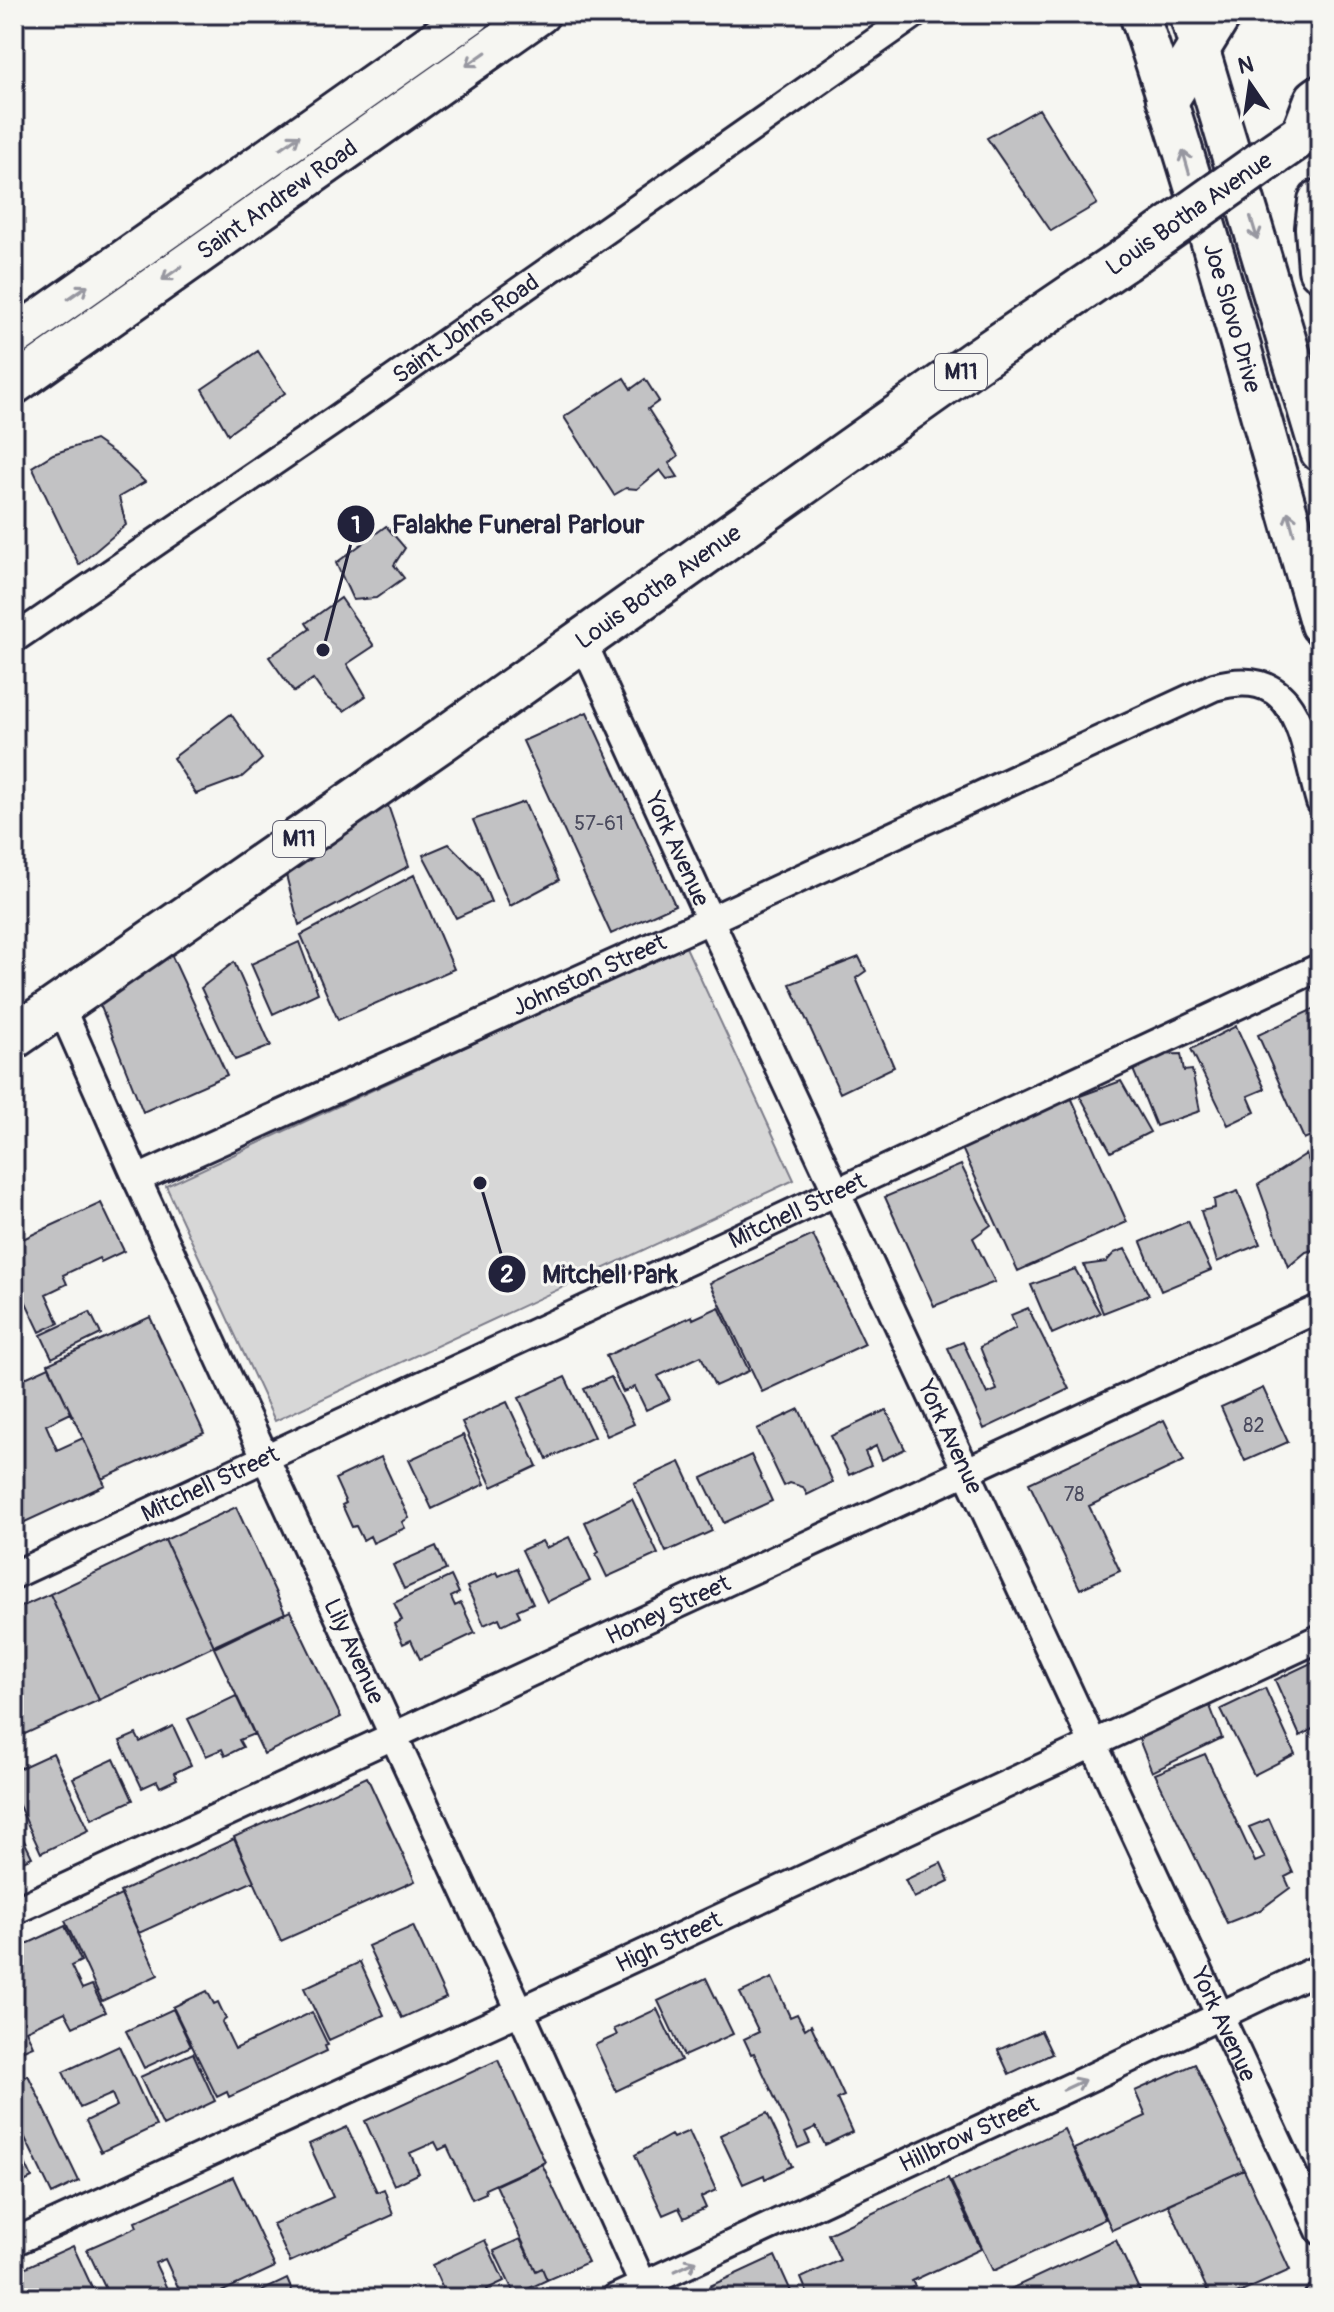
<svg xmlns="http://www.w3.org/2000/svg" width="1334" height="2312" viewBox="0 0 1334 2312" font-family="Pangolin,sans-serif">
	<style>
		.green { fill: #d7d7d7; stroke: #7c7c89; stroke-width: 2 }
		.building { fill: #c2c2c4; stroke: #22223b; stroke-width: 2 }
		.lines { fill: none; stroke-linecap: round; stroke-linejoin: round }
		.minor-casing { stroke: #22223b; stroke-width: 32 }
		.secondary-casing { stroke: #22223b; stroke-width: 44 }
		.primary-casing { stroke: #22223b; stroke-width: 48 }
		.minor { stroke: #f6f6f2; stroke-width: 26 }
		.secondary { stroke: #f6f6f2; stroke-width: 38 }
		.primary { stroke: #f6f6f2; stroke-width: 42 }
		.primary-bridge-casing { stroke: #22223b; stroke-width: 48; stroke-linecap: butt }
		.primary-bridge { stroke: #f6f6f2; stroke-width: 42 }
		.oneway { stroke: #9797a0 }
		.labels { text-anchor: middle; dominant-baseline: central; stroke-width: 6; stroke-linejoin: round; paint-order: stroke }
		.number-label { font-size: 20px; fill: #4a4a5d }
		.shield { fill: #f6f6f2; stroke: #626272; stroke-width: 2 }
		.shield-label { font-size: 22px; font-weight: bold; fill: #22223b }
		.street-label { font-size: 24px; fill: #22223b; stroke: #f6f6f2 }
		.leader { fill: none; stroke: #22223b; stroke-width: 3 }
		.callout-dot { fill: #22223b; stroke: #f6f6f2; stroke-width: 3 }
		.mark-label { font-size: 24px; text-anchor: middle; font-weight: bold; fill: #fff }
		.callout-label { font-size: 26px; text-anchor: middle; font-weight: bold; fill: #22223b; stroke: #f6f6f2; stroke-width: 6; stroke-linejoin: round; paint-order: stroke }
	</style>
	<rect width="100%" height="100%" fill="#f6f6f2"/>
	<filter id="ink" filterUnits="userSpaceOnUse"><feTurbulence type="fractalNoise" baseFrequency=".0125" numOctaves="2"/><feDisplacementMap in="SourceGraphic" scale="16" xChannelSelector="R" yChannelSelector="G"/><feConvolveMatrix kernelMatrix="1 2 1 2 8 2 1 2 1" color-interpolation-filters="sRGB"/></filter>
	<g filter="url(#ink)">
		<path class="green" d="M685,945L794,1180L275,1421L166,1186Z"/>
		<path class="building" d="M1039,109L1097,204L1051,231L987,138Z
			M258,351L285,393L228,434L202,389Z
			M624,378L631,389L645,379L659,401L648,409L678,456L669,463L678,477L667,479L660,470L637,489L626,488L614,495L564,417Z
			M95,440L118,456L145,482L119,497L126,525L79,565L32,467L53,454Z
			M386,526L405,548L394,565L404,578L376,598L353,600L336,563Z
			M341,598L374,646L347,664L366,696L344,711L326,697L313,679L294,692L269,657L310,629L306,623Z
			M587,712L675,905L611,934L523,741Z
			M231,714L262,759L242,777L196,794L173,758Z
			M383,791L409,866L299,925L281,856Z
			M524,802L559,880L510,906L473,820Z
			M449,844L480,875L491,902L456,918L423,855Z
			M414,875L454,969L338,1020L301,935Z
			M164,939L227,1075L143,1112L93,987Z
			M299,942L318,993L273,1014L251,964Z
			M859,957L866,971L856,978L894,1067L840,1093L790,984Z
			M234,962L271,1046L235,1060L201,988Z
			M1320,1006V1132L1304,1139L1258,1035Z
			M1236,1026L1265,1089L1248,1096L1255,1112L1228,1125L1191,1049Z
			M1181,1054L1184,1071L1192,1070L1200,1111L1156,1126L1132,1067L1152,1055Z
			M1121,1081L1150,1132L1111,1152L1080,1096Z
			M1070,1095L1127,1222L1018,1271L960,1144Z
			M1306,1154L1320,1190V1248L1306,1252L1288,1267L1258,1185Z
			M961,1165L991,1225L973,1238L995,1282L934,1306L885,1197Z
			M1238,1191L1260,1244L1217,1262L1201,1211L1215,1208L1214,1200Z
			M101,1203L124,1251L101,1262L99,1258L63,1275L67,1284L46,1294L59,1323L40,1332L14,1277V1243Z
			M1188,1221L1211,1270L1161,1291L1141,1242Z
			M813,1235L865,1344L762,1392L710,1283Z
			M1125,1249L1149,1295L1103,1313L1084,1265L1106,1262L1114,1253Z
			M1075,1269L1100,1313L1052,1334L1031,1285Z
			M719,1307L749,1371L715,1386L701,1356L658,1376L670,1399L646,1410L635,1387L623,1392L606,1356L692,1316L693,1319Z
			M1028,1308L1069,1389L984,1429L948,1348L963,1342L987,1394L997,1390L980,1347L1016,1328L1011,1315Z
			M90,1312L101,1334L52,1358L41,1335Z
			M150,1317L204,1433L102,1479L48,1364Z
			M49,1367L71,1413L46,1425L57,1450L83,1438L105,1485L14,1527V1383Z
			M565,1377L594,1437L547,1459L519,1398Z
			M611,1377L634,1424L607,1436L584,1389Z
			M1263,1388L1288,1442L1245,1461L1221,1407Z
			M507,1402L537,1466L492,1487L462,1422Z
			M799,1409L833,1482L807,1495L803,1487L790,1483L784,1486L757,1429Z
			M886,1410L905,1449L882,1460L876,1446L865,1452L871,1465L849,1475L831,1436Z
			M1164,1420L1184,1461L1089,1506L1120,1571L1080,1589L1029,1483Z
			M463,1435L485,1484L432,1509L409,1460Z
			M751,1455L772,1501L724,1523L702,1478Z
			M381,1457L409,1518L402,1522L405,1528L373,1543L370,1536L363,1540L356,1526L352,1527L342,1505L346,1503L335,1479Z
			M680,1462L712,1531L666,1552L634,1483Z
			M632,1499L658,1554L607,1577L596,1554L599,1552L585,1522Z
			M236,1507L285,1613L214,1646L165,1540Z
			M569,1537L590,1581L547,1602L522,1550L542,1541L546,1548Z
			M165,1540L214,1646L99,1700L50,1594Z
			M436,1546L446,1570L404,1589L393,1565Z
			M517,1568L533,1603L517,1610L520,1616L502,1625L499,1618L484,1625L467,1587L497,1572L499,1576Z
			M451,1576L459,1593L451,1597L455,1606L461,1603L475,1633L420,1659L411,1640L403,1644L394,1624L402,1620L394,1603Z
			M50,1594L99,1700L14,1739V1610Z
			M290,1611L341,1717L264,1754L214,1648Z
			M1313,1662L1320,1674V1725L1300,1736L1275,1680Z
			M1265,1688L1295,1754L1254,1775L1221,1709Z
			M236,1696L254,1734L239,1740L243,1747L225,1756L222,1749L206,1756L188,1719Z
			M1210,1706L1222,1738L1152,1772L1138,1737Z
			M173,1726L191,1765L174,1773L177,1779L160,1787L157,1781L142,1788L120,1741L136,1734L140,1742Z
			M53,1753L89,1830L41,1853L14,1795V1771Z
			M1205,1754L1255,1862L1265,1858L1249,1827L1269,1819L1293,1873L1285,1877L1290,1888L1260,1910L1227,1923L1155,1774Z
			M114,1759L133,1800L92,1819L73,1778Z
			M367,1777L415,1881L281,1941L234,1837Z
			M14,1820L32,1857L16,1864L14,1860Z
			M234,1839L254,1881L139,1933L120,1892Z
			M941,1863L949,1881L914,1898L905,1880Z
			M121,1895L158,1975L102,2001L65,1921Z
			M65,1926L81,1961L71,1966L82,1989L92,1985L105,2012L73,2027L65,2012L26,2030L33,2046L14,2054V1950Z
			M413,1926L446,1998L402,2018L368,1946Z
			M360,1962L384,2015L329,2040L304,1988Z
			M706,1978L733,2034L684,2056L658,2001Z
			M772,1978L790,2017L797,2014L805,2029L811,2025L844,2096L837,2099L852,2132L825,2145L816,2127L805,2132L810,2143L798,2148L754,2053L751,2054L744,2039L759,2032L740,1993Z
			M207,1991L214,2004L218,2002L226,2019L222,2022L235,2049L312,2012L328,2045L325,2046L327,2051L229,2097L227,2092L217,2097L173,2007Z
			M173,2009L191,2046L144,2068L126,2031Z
			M657,2009L681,2060L616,2091L595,2045L617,2035L614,2029Z
			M1041,2031L1052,2054L1009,2074L998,2050Z
			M119,2046L156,2126L101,2152L86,2121L117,2106L112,2094L80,2108L63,2072Z
			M193,2053L215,2101L163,2126L140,2077Z
			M498,2060L545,2162L485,2189L486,2193L472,2199L447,2146L439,2150L435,2142L410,2153L419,2173L394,2185L365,2121Z
			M1195,2064L1244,2170L1112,2230L1074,2149L1146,2116L1135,2091Z
			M28,2075L79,2181L52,2194L14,2115V2081Z
			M767,2113L792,2166L765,2179L764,2175L743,2184L720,2135Z
			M347,2127L377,2192L384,2189L393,2215L290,2262L273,2224L333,2197L309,2144Z
			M1064,2129L1105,2219L993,2271L951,2181Z
			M689,2131L716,2190L701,2197L706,2208L684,2218L679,2208L663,2215L635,2155L671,2135L673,2138Z
			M14,2139L32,2178L14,2187Z
			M542,2164L588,2262L547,2280L542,2268L536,2271L496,2185Z
			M1244,2170L1290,2270L1228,2298H1211L1168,2204Z
			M233,2177L275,2267L208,2298H183L165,2259L155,2263L169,2293L159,2298H110L87,2249L137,2227L135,2222Z
			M948,2178L981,2249L912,2281L915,2286L890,2298H807L809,2297L801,2278L840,2260L828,2234Z
			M520,2239L536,2271L542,2268L547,2280L515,2295L494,2251Z
			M485,2240L504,2281L487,2289L492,2298H447L432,2265Z
			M1116,2240L1143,2298H1004L1002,2293Z
			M73,2246L97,2298H27L15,2272Z
			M775,2256L794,2298H701L700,2296L712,2290L710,2286Z
			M15,2272L27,2298H14Z
			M287,2279L295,2298H247Z"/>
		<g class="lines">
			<defs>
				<g id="minor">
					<path id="s1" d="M14,639L335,420L915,14"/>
					<path id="s2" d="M582,640L710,920L1320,2231"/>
					<path id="s3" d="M60,1005L137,1179L520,2011L649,2298"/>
					<path id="s4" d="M137,1179L710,920L1214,687C1300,663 1302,740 1320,802"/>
					<path id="s5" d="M14,1575L1320,967"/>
					<path id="s6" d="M14,1911C451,1713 884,1507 1320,1308"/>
					<path id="s7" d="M14,2242L520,2011L1320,1638"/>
					<path id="s8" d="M615,2298L1083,2081L1320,1968"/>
					<path d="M1318,2298L1320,2297"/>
				</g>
				<g id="secondary">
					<path id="s9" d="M1139,14C1207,215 1261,421 1320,625"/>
					<path d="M1189,14L1320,452"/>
					<path d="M14,337L472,14"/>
					<path id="s10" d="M14,385L540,14"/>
				</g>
				<g id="primary">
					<path d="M1168,98L1220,14"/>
					<path d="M1303,134L1316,100L1320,97"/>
					<path d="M1268,158L1303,134L1320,133"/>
					<path d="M1320,201L1317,228L1320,269"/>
					<path id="s11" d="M14,1037L442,740L976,361L1123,261"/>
				</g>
			</defs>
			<use href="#minor" class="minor-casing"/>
			<use href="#secondary" class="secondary-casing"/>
			<use href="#primary" class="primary-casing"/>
			<use href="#minor" class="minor"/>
			<use href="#secondary" class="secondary"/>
			<use href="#primary" class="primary"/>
			<defs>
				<path id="primary-bridge" d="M1123,261L1268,158"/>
			</defs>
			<use href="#primary-bridge" class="primary-bridge-casing"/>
			<use href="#primary-bridge" class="primary-bridge"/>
		</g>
		<defs><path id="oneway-shaft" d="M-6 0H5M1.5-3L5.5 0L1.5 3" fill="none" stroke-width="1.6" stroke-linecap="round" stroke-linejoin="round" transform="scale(2)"/></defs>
		<g class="oneway">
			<use href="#oneway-shaft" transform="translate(476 59) rotate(145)"/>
			<use href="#oneway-shaft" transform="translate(290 142) rotate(-35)"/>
			<use href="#oneway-shaft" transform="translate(1186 162) rotate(-106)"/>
			<use href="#oneway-shaft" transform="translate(1254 228) rotate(73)"/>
			<use href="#oneway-shaft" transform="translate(172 273) rotate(145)"/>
			<use href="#oneway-shaft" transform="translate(78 292) rotate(-35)"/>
			<use href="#oneway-shaft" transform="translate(1291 523) rotate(-105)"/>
			<use href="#oneway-shaft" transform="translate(1074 2085) rotate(-25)"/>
			<use href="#oneway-shaft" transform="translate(686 2266) rotate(-25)"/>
		</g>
	</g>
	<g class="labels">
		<g class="number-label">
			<text x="599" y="823">57-61</text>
			<text x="1254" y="1425">82</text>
			<text x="1074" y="1494">78</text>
		</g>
		<g class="shield">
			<rect x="935" y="354" width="52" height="36" rx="6"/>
			<rect x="273" y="821" width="52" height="36" rx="6"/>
		</g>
		<g class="shield-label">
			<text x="961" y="372">M11</text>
			<text x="299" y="839">M11</text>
		</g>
		<g class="street-label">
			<text stroke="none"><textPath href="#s10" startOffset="322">Saint Andrew Road</textPath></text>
			<text transform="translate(1189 214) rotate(-35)">Louis Botha Avenue</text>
			<text stroke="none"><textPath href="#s9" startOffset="318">Joe Slovo Drive</textPath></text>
			<text stroke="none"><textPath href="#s1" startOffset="548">Saint Johns Road</textPath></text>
			<text stroke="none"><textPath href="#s11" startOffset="786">Louis Botha Avenue</textPath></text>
			<text stroke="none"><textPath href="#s2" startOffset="230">York Avenue</textPath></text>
			<text stroke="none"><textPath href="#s4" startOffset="496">Johnston Street</textPath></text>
			<text stroke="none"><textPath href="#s5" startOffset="864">Mitchell Street</textPath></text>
			<text stroke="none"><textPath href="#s2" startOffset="878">York Avenue</textPath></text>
			<text stroke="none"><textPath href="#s5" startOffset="216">Mitchell Street</textPath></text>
			<text stroke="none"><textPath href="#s6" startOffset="720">Honey Street</textPath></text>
			<text stroke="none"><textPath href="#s3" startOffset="710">Lily Avenue</textPath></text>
			<text stroke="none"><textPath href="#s7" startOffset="720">High Street</textPath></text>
			<text stroke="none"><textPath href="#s2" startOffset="1526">York Avenue</textPath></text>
			<text stroke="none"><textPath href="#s8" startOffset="390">Hillbrow Street</textPath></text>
		</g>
	</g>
	<path class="leader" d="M323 650L356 524M480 1183L507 1274"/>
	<g class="callout-dot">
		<circle cx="323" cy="650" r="8"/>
		<circle cx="480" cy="1183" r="8"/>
		<circle cx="356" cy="524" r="20"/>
		<circle cx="507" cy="1274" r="20"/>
	</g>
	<g class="mark-label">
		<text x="356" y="533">1</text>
		<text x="507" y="1282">2</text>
	</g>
	<g class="callout-label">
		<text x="518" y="533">Falakhe Funeral Parlour</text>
		<text x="610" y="1283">Mitchell Park</text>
	</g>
	<rect width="1334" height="2312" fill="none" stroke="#f6f6f2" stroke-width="48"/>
	<rect x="24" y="24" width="1286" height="2264" fill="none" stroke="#22223b" stroke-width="3" filter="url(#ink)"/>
	<g transform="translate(1250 84) rotate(347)" stroke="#f6f6f2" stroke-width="6" paint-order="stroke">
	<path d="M0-6L14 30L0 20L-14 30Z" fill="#22223b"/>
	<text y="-12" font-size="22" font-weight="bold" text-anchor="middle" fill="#22223b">N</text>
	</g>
</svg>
